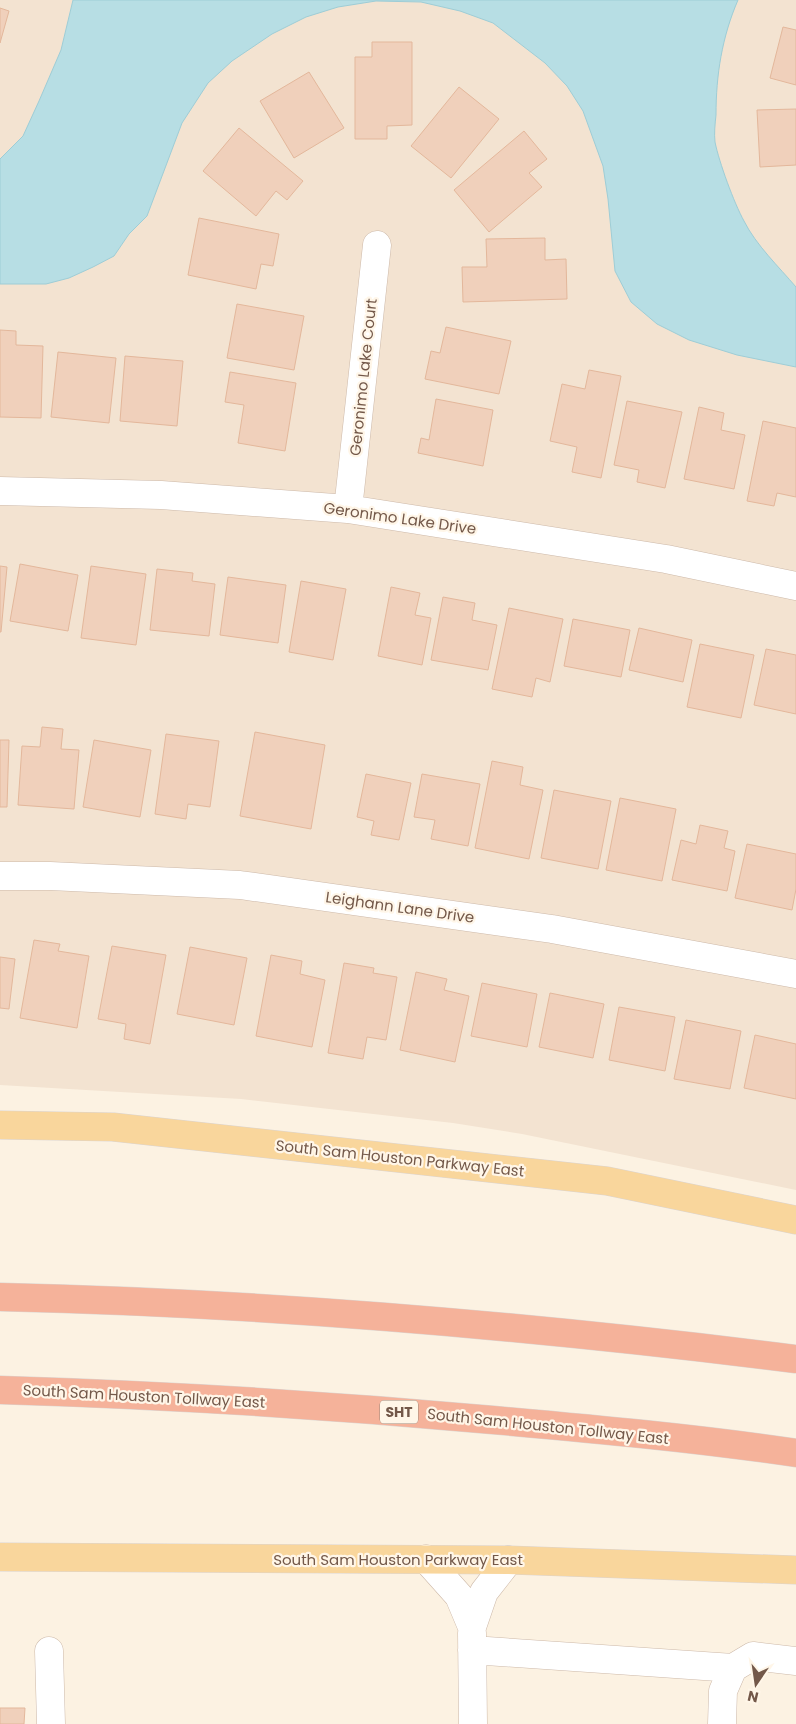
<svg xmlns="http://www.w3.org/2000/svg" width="796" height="1724" viewBox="0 0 796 1724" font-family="Poppins,sans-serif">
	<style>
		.residential { fill: #f3e3d1 }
		.water { fill: #b7dee4; stroke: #9ecdd6 }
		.building { fill: #f0d0bb; stroke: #e3b79b }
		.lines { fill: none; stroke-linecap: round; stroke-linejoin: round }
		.minor-casing { stroke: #cdb9a9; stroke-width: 29 }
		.major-casing { stroke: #dbd4d0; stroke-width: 29 }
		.highway-casing { stroke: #dbd4d0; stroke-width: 29 }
		.minor { stroke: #fff; stroke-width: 28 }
		.major { stroke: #f9d69c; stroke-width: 28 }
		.highway { stroke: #f5b29a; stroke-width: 28 }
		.labels { text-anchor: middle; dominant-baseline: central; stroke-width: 4.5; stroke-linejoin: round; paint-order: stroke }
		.shield { fill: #fff6e8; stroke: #9d8779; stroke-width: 1 }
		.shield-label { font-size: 14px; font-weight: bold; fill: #735849 }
		.street-label { font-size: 15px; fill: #735849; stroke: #fff6e8 }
	</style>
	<rect width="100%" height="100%" fill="#fcf2e2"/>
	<path class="residential" d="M0,0H796V1190L522,1134L453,1123L241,1099L0,1085Z"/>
	<path class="water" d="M73,0H738C722,37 716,75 716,115C715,124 714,134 715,142C719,162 734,203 744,221C756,245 779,267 796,287V367L737,355L689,340L657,324L631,302L615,271L608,199L603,166L583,111L567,86L545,63L493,23L460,11L421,2L376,1L338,7L306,17L272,34L232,61L208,83L182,123L147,216L129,234L114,256L93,267L69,278L46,284H0V159L23,136L39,101L61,50Z"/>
	<path class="building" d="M0,8L9,11L0,43Z
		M783,27L796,30V85L770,78Z
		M372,42H412V125L387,126V139H355V57H372Z
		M309,72L344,128L294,158L260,101Z
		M459,87L499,119L451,178L411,146Z
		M796,109V165L760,167L757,110Z
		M239,128L303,181L287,200L276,191L256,216L203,171Z
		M524,131L547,159L529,173L542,187L489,232L454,190Z
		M199,218L279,234L273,266L261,264L256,289L188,275Z
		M545,238V260L566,259L567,299L463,302L462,267H487L486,239Z
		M237,304L304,316L294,370L227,358Z
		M446,327L511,341L499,394L425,379L431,351L440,353Z
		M0,330L16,331V345L43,346L41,418L0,417Z
		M58,352L116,358L109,423L51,417Z
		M125,356L183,361L177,426L120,421Z
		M589,370L621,376L601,478L572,472L577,447L550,441L562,384L585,389Z
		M230,372L296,383L285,451L238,443L244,405L225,402Z
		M436,399L493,410L483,466L418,453L421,438L429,440Z
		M627,401L682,412L665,488L637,482L639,470L614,465Z
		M699,407L724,413L721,430L745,435L734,489L684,479Z
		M763,421L796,428V497L777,493L774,506L747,501Z
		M20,564L78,575L68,631L10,621Z
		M0,566L7,567L1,632H0Z
		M91,566L146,574L136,645L81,638Z
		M157,569L193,573L192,581L215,584L209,636L150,630Z
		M228,577L286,585L278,643L220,635Z
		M301,581L346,589L333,660L289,652Z
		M391,587L420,593L415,615L431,618L422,665L378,656Z
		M443,597L475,603L472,620L497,625L488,670L431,660Z
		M509,608L563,619L550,682L536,678L532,697L492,689Z
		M573,619L630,630L621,677L564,666Z
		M639,628L692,640L683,682L629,670Z
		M700,644L754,655L741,718L687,707Z
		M766,649L796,655V714L754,705Z
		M42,727L63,729L61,749L79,750L74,809L18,805L22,746L40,747Z
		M255,732L325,745L311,829L240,816Z
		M166,734L219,741L210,807L188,804L186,819L155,814Z
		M0,740H9L7,807H0Z
		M94,740L151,750L140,817L83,807Z
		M492,761L523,767L520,785L543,790L529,859L475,848Z
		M366,774L411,783L399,840L371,835L374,821L357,817Z
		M422,774L480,784L468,846L431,839L435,820L414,817Z
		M554,790L611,801L598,869L541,858Z
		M620,798L676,809L662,881L606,870Z
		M700,825L728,831L724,848L735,851L727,891L672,880L681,840L696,844Z
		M747,844L796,854V889L792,910L735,898Z
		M34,940L60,944L58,951L89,956L77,1028L20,1018Z
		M112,946L166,955L150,1044L124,1039L126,1024L98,1019Z
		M190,947L247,958L234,1025L177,1014Z
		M271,955L302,961L300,974L325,980L312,1047L256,1036Z
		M0,957L15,959L9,1009L0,1008Z
		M344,963L374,968L373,973L397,977L386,1040L367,1037L363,1059L328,1053Z
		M416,972L447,979L444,990L469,996L455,1062L400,1050Z
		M482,983L537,994L527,1047L471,1036Z
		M550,993L604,1004L593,1058L539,1047Z
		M619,1007L675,1017L665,1071L609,1060Z
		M686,1020L741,1031L730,1089L674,1079Z
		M755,1035L796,1044V1099L744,1088Z
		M0,1708H25L24,1724H0Z"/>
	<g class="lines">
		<defs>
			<path id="minor" d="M0,491L161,495L348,509L666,559L796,586
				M348,509L377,245
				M0,876H50L240,885L552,929L796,974
				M426,1559L459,1596L472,1627L484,1592L509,1560
				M472,1633L473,1724
				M472,1650L733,1668
				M49,1651L51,1724
				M722,1724L723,1691L733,1668L753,1656L796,1661"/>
			<path id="major" d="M0,1125L113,1127L607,1181L796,1220
				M0,1557L509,1560L796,1570"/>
			<path id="highway" d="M0,1297C267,1303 532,1326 796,1359
				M0,1390C165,1395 329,1405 493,1420C594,1429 695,1438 796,1453"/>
		</defs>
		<use href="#minor" class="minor-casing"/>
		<use href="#major" class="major-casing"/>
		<use href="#highway" class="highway-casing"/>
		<use href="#minor" class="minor"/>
		<use href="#major" class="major"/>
		<use href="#highway" class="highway"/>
	</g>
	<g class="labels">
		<rect class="shield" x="380" y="1400.5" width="38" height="23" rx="4"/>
		<g class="shield-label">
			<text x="399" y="1412">SHT</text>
		</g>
		<g class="street-label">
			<text transform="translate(363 377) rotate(-84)">Geronimo Lake Court</text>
			<text transform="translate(400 518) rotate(8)">Geronimo Lake Drive</text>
			<text transform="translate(400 907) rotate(8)">Leighann Lane Drive</text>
			<text transform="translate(400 1158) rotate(6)">South Sam Houston Parkway East</text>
			<text transform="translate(144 1396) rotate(3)">South Sam Houston Tollway East</text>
			<text transform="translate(548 1426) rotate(6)">South Sam Houston Tollway East</text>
			<text x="398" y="1559">South Sam Houston Parkway East</text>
		</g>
	</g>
	<g transform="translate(756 1684) rotate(193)" stroke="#fff6e8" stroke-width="4" paint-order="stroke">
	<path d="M0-4L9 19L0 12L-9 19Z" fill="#735849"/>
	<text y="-8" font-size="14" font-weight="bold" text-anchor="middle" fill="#735849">N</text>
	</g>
</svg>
